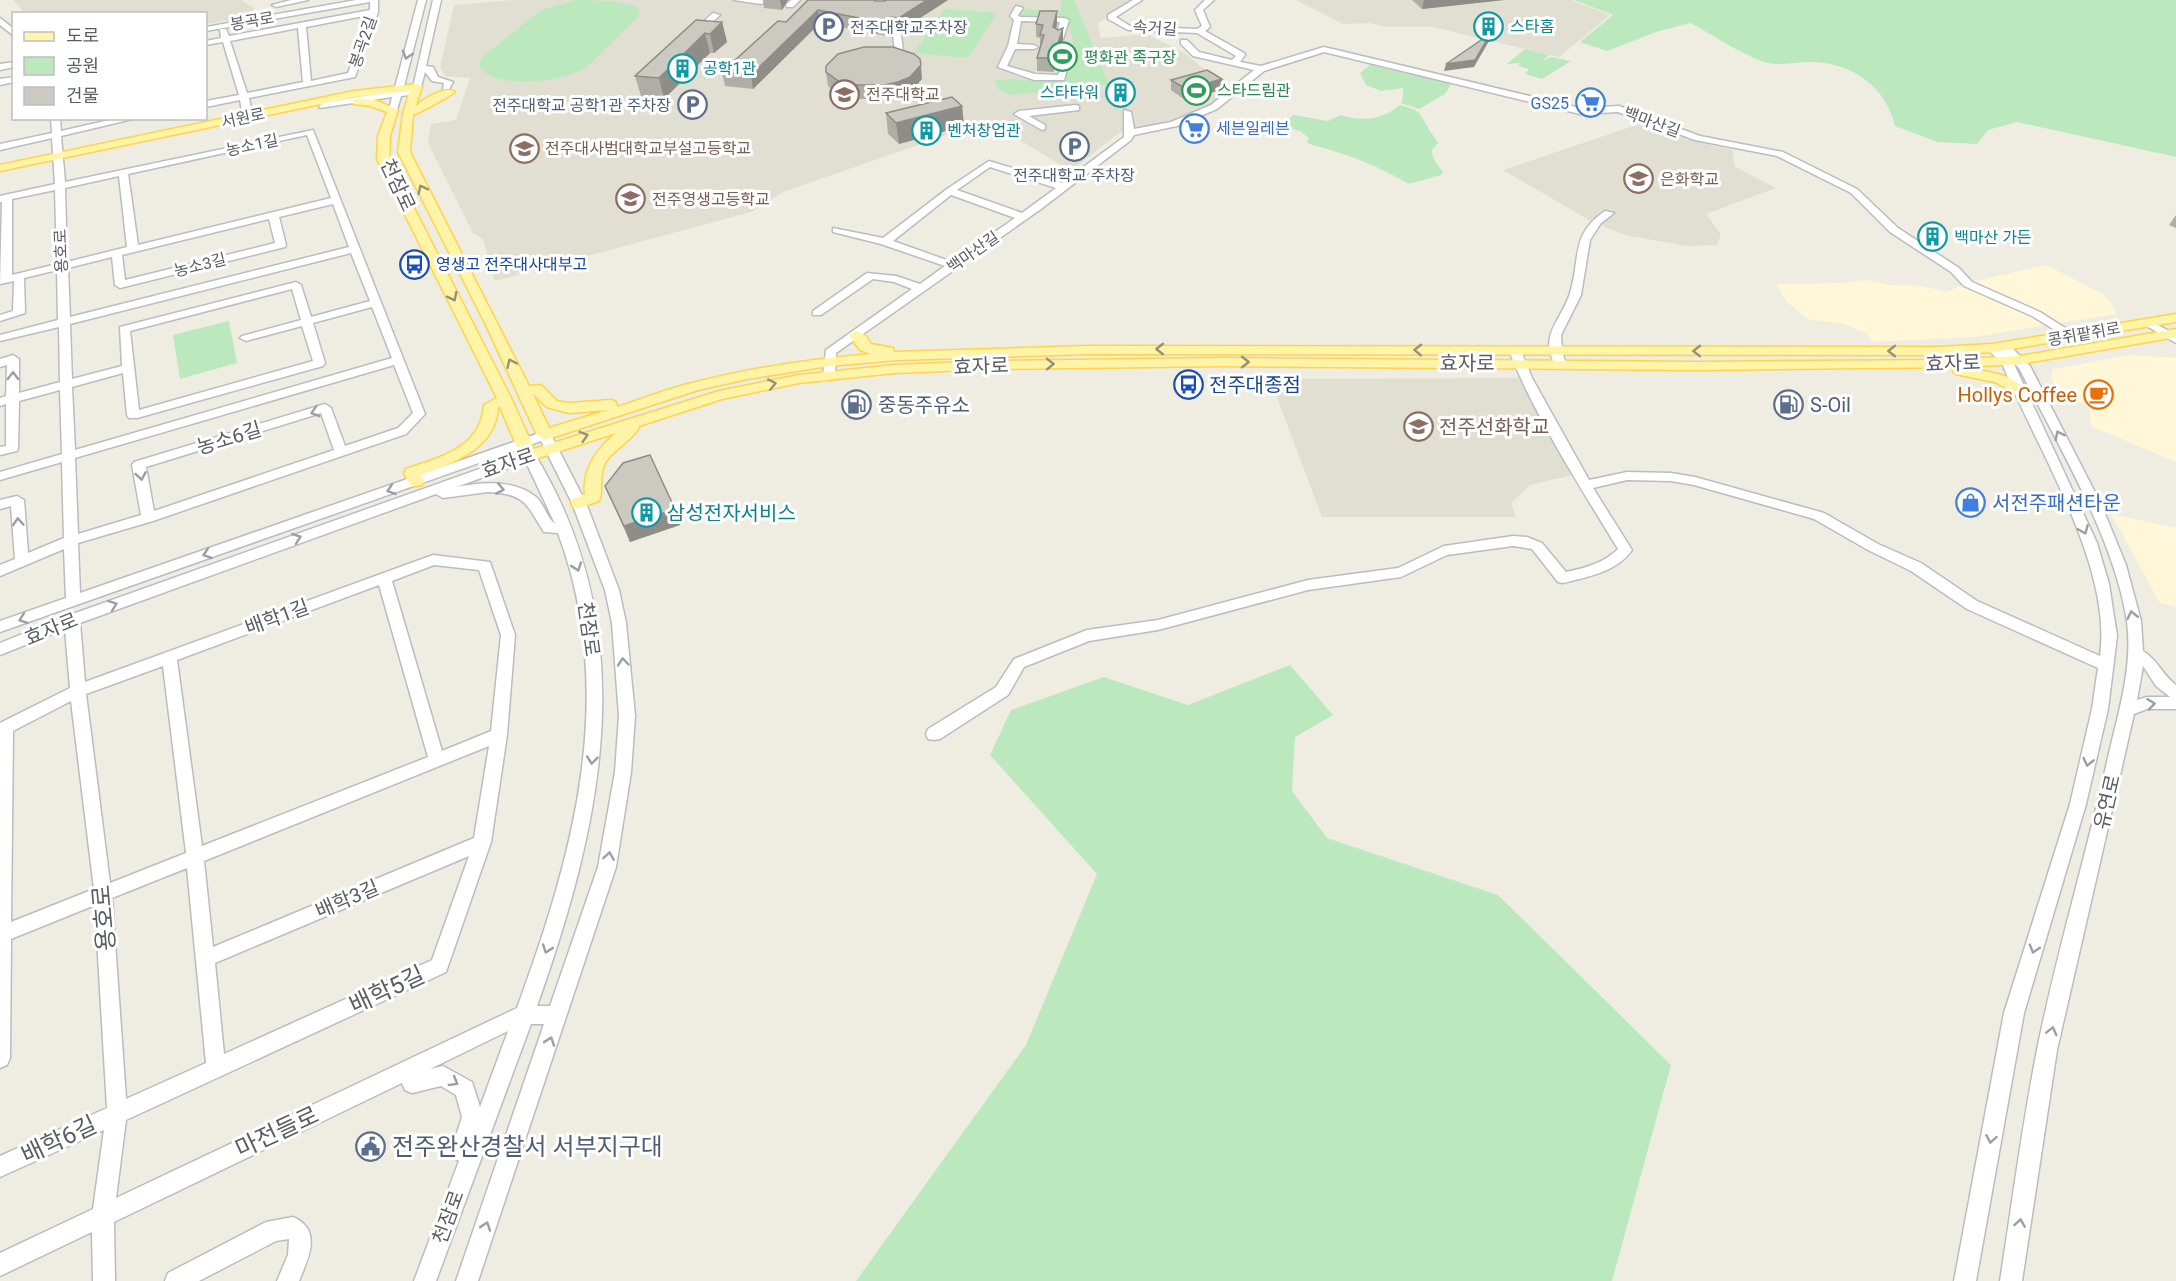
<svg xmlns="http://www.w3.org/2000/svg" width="2176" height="1281" viewBox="0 0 2176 1281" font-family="Roboto,'Noto Sans KR',sans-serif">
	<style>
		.commercial { fill: #fff7d7 }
		.education { fill: #e1dfd2 }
		.green { fill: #bbe9bd }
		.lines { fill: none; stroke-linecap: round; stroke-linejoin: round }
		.minor-casing { stroke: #babcc2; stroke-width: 3 }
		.major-casing { stroke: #ffd44b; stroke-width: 3 }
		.minor { fill: #fff; fill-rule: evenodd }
		.major { fill: #fff4a7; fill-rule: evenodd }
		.wall { fill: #afada6 }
		.shaded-wall { fill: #8f8d87 }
		.building { fill: #ccc9c1; stroke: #8f8d87; stroke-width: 1.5 }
		.oneway { stroke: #9c9ea2 }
		.oneway2 { stroke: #94927b }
		.labels { text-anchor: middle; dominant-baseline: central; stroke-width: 6; stroke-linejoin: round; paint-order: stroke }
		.far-street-label { font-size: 16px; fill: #5a5e64; stroke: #fff }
		.far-culture-label { font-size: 16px; fill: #0d838f; stroke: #fff; text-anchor: start }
		.far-service-label { font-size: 16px; fill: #4e5e75; stroke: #fff; text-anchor: start }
		.far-leisure-label { font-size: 16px; fill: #27864d; stroke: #fff; text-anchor: start }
		.far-education-label { font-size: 16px; fill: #785e54; stroke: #fff; text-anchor: start }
		.far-shop-label { font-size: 16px; fill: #366cbe; stroke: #fff; text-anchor: end }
		.far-transit-label { font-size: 16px; fill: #164399; stroke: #fff; text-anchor: start }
		.street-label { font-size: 20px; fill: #5a5e64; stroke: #fff }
		.transit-label { font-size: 20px; fill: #164399; stroke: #fff; text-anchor: start }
		.food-label { font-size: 20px; fill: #c56008; stroke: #fff; text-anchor: end }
		.service-label { font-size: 20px; fill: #4e5e75; stroke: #fff; text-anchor: start }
		.education-label { font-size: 20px; fill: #785e54; stroke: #fff; text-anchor: start }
		.shop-label { font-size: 20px; fill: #366cbe; stroke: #fff; text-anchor: start }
		.culture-label { font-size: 20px; fill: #0d838f; stroke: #fff; text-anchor: start }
		.near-street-label { font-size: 24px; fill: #5a5e64; stroke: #fff }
		.near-service-label { font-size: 24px; fill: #4e5e75; stroke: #fff; text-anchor: start }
	</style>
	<rect width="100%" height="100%" fill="#efede2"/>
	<path class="commercial" d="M2046,265L2103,294L2110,301L2116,314L1974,337L1873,342L1866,333L1844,324L1808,319L1787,302L1776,284L1839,283L1867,280L1890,285L1921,286L1947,292L1966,283Z
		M2131,355L2176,358V462L2091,426L2089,408L2056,386L2051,377L2053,369Z
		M2111,514L2176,528V607L2160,603Z"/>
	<path class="education" d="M13,0H241L254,8V16L206,24V14L25,13Z
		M514,0H1133L1098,23L1101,38L1147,34L1186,54L1229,90L1212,105L1182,119L1119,133L1071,171L1003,130L990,126L967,128L783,192L751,212L495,281L483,239L473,233L428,143L431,124L456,120L470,78L445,76L440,67L454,5Z
		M1296,0H1571L1610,15L1559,57L1433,27H1388L1369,23L1343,24Z
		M1639,124L1685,139L1732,150L1735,167L1776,188L1706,214L1721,234L1717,245L1686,246L1625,235L1594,223L1503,170Z
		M1521,378L1573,475L1530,485L1511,503L1516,517H1322L1270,379Z"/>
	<path class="green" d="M575,0L611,1L636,6L640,12L638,17L586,68C563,81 496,92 479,66L481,58L541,10Z
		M1061,0H1074L1109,85H1098L1093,88L1069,86L1063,76L1068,64H1072L1073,38L1065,19L1016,16L1021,9L1061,11Z
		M1574,0H2176V157L2017,122L1988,130L1977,144L1938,142L1895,126C1887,88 1853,64 1815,62C1799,61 1778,67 1764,62C1738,53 1714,35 1690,23L1656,32L1607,51L1580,42L1613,15Z
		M944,9L997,13L968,58L914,53Z
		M1525,49L1549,55L1542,61L1551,57L1571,61L1542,79L1525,74L1529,69L1518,66L1520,63L1507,64Z
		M1370,65L1451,84L1445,94L1419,109L1401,103L1403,97V88L1381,91L1366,85L1360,73Z
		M1010,79L1057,82L1061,90L1011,95L998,89L995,80Z
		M1400,105C1418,110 1419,110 1427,126C1430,132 1435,137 1438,143L1432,150C1432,161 1439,164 1443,173L1441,175L1409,184C1374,164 1348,154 1309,144L1307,143L1309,138L1300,131L1289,128L1286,130L1275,125L1285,123L1293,115L1328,121L1341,115C1364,122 1381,120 1400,105Z
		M229,321L237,363L180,379L173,335Z
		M1290,665L1333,715L1295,737L1292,791L1327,838L1498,895L1671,1065L1612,1281H856L1026,1045L1097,874L990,755L1011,710L1104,677L1188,705Z"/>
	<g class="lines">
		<defs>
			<path id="minor" d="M291,0H308L276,7L272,5Z
				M356,0H378V12L355,77L249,98L253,117L248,120L243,117L240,100L206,107V101L239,95L223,42L206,45V41L221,38L220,29H226L229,36L370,10V2L206,31V27ZM369,15L348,73L311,81L306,27ZM298,28L303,82L247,93L230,41Z
				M418,0H426L403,90L415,89L419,92L418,94L401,96L397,110L393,113L389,110L392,97L320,108L319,106L323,103L394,91Z
				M433,0H441L426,66L433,67L438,77L453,82L449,89H443L444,83L432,81L425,72L421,87L417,90L413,87Z
				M734,0H762L765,2L761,4Z
				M791,0H800L793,7H787L786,5Z
				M1133,0H1142L1116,17L1130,26L1197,29L1202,26L1195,10L1205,0H1214L1203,10L1210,27L1205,31L1244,53L1245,55L1240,62L1261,66L1324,47L1580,108L1619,106L1700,136L1783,152L1857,189L1898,228L1959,268L1972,282L2040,312L2078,336L2072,339L2068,338L2032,316L1964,286L1951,272L1890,232L1851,193L1777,156L1695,140L1618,112L1580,114L1324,52L1264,71L1217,109L1177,126L1134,135L1131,140L1041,209L836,353L835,375L829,379L825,378L823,375L826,350L912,289L894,282L873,279L821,315H813V311L867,273L896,276L920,284L945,266L881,244L833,232V228L883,238L947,189L989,161L1062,183L1124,137V110L1131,112L1134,129L1171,122L1211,105L1254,70L1193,56L1181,44V40H1187L1199,52L1232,60L1236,56L1197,33L1128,30L1108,19V15ZM990,167L1056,188L1022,213L957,190ZM951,195L1015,218L952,262L893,241Z
				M1016,6L1023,8L1018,15L1020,17L1065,18L1069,20L1063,39L1059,41L1055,39L1060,22L1021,21L1017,44L1034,45L1038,47L1034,49H1015L1007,66L1035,74L1058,75L1062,66H1068L1064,80H1034L998,67L1008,46L1014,20L1010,16Z
				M713,13L720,15L699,35H693V31Z
				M0,18L14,29V36L0,25Z
				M897,32L901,34L903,51L899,53L895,51L893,34Z
				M14,62V67L0,70V64Z
				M14,77V82L0,85V79Z
				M1076,105L1079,106V110L1029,116L1045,125V129L1042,130L1014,114L1019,111Z
				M51,118H60L61,131L118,118H137L61,136L65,182L313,130L425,414L406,434L153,521L78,543L80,593L545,431L551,435L586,503L619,590L626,623L635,716L631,772L616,867L478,1281H456L544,1024H531L436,1281H414L459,1161L454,1158L451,1151L462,1117L456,1095L441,1086L412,1093L405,1090L402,1083L114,1222L115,1281H93L92,1232L0,1276V1253L93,1209L104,1130L0,1177V1156L107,1108L95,905L11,939L10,1058L7,1065L0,1068V723L70,688L65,629L0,655V643L67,616L524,453H534C644,632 603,820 537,1006H550L598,867L615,772L619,716L612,623L605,590L572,503L541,441L0,632V621L66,598L64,549L0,576V565L15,559L11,506L0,509V500L17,496L24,500L28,553L64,538L62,462L0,480V472L62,454L60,390L19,401L18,448L17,451L0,455V447L6,446V404L0,406V398L6,396L7,365L0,367V359L13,355L19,359V393L60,382L59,327L0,341V335L58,320L57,270L24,278L25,313L0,321V315L13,311L14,281L0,284L2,202H0V196L55,184L52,138L0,150V144L52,133ZM307,135L331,198L138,245L128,174ZM119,176L127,247L67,262L65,188ZM55,190L57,264L12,275V199ZM333,204L349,247L70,317L68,268L112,257L115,285L120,288L285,247L286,245L279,217ZM269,219L275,243L125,280L122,255ZM351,253L370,301L311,317L301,285L296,282L120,327L122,366L72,379L70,324ZM292,289L301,320L242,336L240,338L246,341L302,326L313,361L139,410L130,331ZM372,307L392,358L75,450L72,387L123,373L127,415L129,418H137L323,366L325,363L313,323ZM394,365L413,413L398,428L345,446L331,408L325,404L134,462L132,465L141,515L78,534L75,458ZM321,413L334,450L154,511L146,467ZM526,462L555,524C547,518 544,504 536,497C514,479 481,482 456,487ZM488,492C526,494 526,504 544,532L558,533C618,694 574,853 517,1008L116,1198L126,1120L446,972L491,842L507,735L515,635L490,562L433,555L85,682L80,623L436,494L443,498ZM434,565L479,570L501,635L491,731L442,751L392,581ZM379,585L428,757L202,846L177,660ZM163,666L186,853L110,883L86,694ZM71,701L94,889L11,922L13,731ZM489,746L474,838L213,947L204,861ZM469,856L432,960L224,1054L215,963ZM187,868L206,1063L126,1099L112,898ZM508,1031L480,1107L472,1082L443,1066L430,1069Z
				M1605,211L1614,213L1601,223L1590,240L1581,295L1561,335L1562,352L1566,364L1560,368L1556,367C1538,334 1561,322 1570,293C1581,257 1570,235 1605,211Z
				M2149,320L2176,335V343L2145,325L2143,323Z
				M2005,344L2009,345L2030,366L2101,504L2126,565L2141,621L2143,651C2158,660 2162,675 2176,685V709H2147L2134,714L2057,1050L2022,1281H2000C2012,1204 2022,1126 2037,1050C2057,950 2087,853 2109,753C2119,710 2133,666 2127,622C2115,539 2056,442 2019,368L2013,362L2097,543L2109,584L2117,636L2108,709L2086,804L2024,1013L1976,1281H1954L2004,1013L2070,804L2092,709L2098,668L1967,609L1911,571L1868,550L1814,519L1694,485L1671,481L1627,480L1593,488L1632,550C1617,572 1587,577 1563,583L1558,582L1532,549L1513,546L1447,555L1401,577L1308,590L1158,630L1089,641L1024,667L1008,695L940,739L934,740L928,739L926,734L928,729L996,687L1014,659L1087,630L1158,620L1308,580L1398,568L1444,546L1513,536L1527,537L1542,543L1566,572C1585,568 1604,563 1618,549C1579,485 1537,420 1509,351L1515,347L1521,351L1532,378L1589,480L1627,472L1671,473L1695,477L1824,513L1878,544L1921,563L1977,601L2100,656C2113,565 2035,447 2002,363L1988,350L1994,346L2003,352L1999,347ZM2143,666L2156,686L2170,697H2147L2137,700Z
				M293,1217C323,1230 308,1259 299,1281H277L288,1255L289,1239L276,1241L199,1281H165L168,1273L266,1222Z"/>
			<path id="major" d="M417,84L422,87L415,107C423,99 446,85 455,92C452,95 417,114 413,115L410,152L529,386L541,385L557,401L569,403L611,400L616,402L617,407C642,399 667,389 692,383C751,368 811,359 871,354L860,350L849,335L856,331L866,336L871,344L893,348L894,352L1089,346L1939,347L1992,344L2176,314V322L1992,352L1939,355L1089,354L897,360L829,366L747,379L698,390L545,440L537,435L485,323L398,152L403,113L410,91L354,97L0,171V165L354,91ZM533,394L547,407L569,413L608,410L549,428Z
				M357,99L375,100L398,110L390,136L389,159L512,400L534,449L719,391L799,375L894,365L992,361L1225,358L1697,362L1941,360L2020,356L2176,329V337L2020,364L1962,367C1982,371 2011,373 2025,389L2023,392H2013L1995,382L1955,374L1953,371L1957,367L1697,370L1225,366L992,369L894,373L799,383L722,399L639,426C638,435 614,450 607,460C597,475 604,490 599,501L579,508L573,507L571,503L573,499L585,494C582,469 597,449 616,433L529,461L521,456L500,407H498C496,449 454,462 421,475L424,481L422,485L416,486L410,485L404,473L406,469C441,457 481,448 484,405L497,398L377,159L378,136L387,112L370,106L353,104V100Z"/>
		</defs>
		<use href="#minor" class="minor-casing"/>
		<use href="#major" class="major-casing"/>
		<use href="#minor" class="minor"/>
		<use href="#major" class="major"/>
	</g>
	<path class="wall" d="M763,0H788L782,10L764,8Z
		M808,0L883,1V0H948L900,31L893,30L892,37L820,23L753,89L725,86L722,72L786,22Z
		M1412,0H1504L1422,9Z
		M1057,11V24L1056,29L1058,30L1063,28V41L1053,72L1037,71V58L1040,47V38L1036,37V24Z
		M722,22L727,42L714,53H710L664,99L641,96L635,76Z
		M826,72L922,79L911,91L900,96L885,99H855L842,96L828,86Z
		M1222,79L1221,90L1185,100L1171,90V80Z
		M962,106L964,126L899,144L888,134L886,113Z
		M2176,215V228L2169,225Z
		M605,486L680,525L630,542Z"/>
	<path class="shaded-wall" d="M780,0H788L782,10Z
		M927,0H948L900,31L899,18Z
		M1424,0H1504L1422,9Z
		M818,10L820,23L753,89L751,75Z
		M1057,11V24L1053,40V27Z
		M891,17L893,30L892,37L890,24Z
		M722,22L727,42L714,53L710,34Z
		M1063,28V41L1053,72V58Z
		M705,33L710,53L664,99L659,78Z
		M1490,34L1489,41L1474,67L1444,71L1446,64Z
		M921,65L922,79L911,91L900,96L885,99L884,85Z
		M1222,79L1221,90L1185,100L1186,89Z
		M962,106L964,126L899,144L896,123Z
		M675,509L680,525L630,542L624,526Z"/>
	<path class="building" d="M808,0H875V1H885V0H927L899,18L891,17L890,24L818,10L751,75L722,72L778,21L786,22Z
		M1040,11H1057L1053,27L1058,30L1063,28L1053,58H1037L1044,35H1040L1043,25L1036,24Z
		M696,20L722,22L710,34L705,33L659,78L635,76Z
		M1490,34L1475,60L1446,64Z
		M864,47H893L914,54L920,59L921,65L910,77L898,82L884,85H853L840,82L826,72V66L838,54Z
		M1207,70L1222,79L1186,89L1171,80Z
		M952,97L962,106L896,123L886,113Z
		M650,455L675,509L624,526L605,486L623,463Z"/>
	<defs><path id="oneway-chevron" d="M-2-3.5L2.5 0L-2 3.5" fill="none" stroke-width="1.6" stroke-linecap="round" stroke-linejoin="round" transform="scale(1.5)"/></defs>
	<g class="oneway">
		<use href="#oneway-chevron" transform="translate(407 55) rotate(108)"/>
		<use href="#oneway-chevron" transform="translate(13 376) rotate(-89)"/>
		<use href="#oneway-chevron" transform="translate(315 412) rotate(163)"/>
		<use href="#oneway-chevron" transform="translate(2059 435) rotate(-117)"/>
		<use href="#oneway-chevron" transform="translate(141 476) rotate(80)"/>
		<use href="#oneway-chevron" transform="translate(500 489) rotate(11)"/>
		<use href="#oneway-chevron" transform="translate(391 490) rotate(161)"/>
		<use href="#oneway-chevron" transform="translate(18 522) rotate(-94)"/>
		<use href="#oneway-chevron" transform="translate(2084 530) rotate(67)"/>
		<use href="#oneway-chevron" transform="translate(297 538) rotate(-20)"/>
		<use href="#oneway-chevron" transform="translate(207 554) rotate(161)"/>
		<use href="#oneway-chevron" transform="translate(577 567) rotate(71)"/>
		<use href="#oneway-chevron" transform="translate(113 605) rotate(-20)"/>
		<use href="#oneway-chevron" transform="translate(2132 615) rotate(-103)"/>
		<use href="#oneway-chevron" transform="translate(23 619) rotate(160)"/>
		<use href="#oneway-chevron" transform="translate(623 662) rotate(-95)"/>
		<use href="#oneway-chevron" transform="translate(2151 704) rotate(-7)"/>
		<use href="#oneway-chevron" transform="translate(592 760) rotate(96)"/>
		<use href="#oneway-chevron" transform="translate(2088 762) rotate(103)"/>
		<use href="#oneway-chevron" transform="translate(609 856) rotate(-81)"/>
		<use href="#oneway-chevron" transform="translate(547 949) rotate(109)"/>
		<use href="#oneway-chevron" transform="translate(2034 949) rotate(107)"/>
		<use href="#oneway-chevron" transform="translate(2052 1031) rotate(-76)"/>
		<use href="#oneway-chevron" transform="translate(550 1041) rotate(-71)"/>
		<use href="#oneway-chevron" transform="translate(454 1082) rotate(31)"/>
		<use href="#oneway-chevron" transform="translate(1991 1139) rotate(100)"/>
		<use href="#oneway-chevron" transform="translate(2020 1223) rotate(-81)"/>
		<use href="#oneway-chevron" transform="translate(486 1226) rotate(-71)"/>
	</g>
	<g class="oneway2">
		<use href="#oneway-chevron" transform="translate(422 189) rotate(-117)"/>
		<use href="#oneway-chevron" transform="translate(453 297) rotate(63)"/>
		<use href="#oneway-chevron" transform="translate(1160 349) rotate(180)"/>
		<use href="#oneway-chevron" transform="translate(1418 350) rotate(-179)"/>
		<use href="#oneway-chevron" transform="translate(1697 351) rotate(-180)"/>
		<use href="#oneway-chevron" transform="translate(1892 351) rotate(-180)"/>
		<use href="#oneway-chevron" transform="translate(1245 362)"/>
		<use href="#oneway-chevron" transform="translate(511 363) rotate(-115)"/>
		<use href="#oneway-chevron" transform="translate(1050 364) rotate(-1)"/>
		<use href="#oneway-chevron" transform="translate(772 384) rotate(-11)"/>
		<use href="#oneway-chevron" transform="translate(584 436) rotate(-17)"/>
	</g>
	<defs>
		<symbol id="building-ring" viewBox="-11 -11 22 22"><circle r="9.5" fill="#fff" stroke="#0f9aa8" stroke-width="1.5"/><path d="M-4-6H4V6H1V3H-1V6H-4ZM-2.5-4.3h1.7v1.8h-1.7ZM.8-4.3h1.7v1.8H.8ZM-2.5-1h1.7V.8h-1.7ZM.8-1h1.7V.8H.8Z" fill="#0f9aa8"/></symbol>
		<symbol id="parking-ring" viewBox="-11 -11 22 22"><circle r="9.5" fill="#fff" stroke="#5c6f8a" stroke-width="1.5"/><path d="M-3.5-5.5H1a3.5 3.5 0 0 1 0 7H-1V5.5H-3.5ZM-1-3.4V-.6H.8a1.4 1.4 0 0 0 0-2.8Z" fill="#5c6f8a"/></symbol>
		<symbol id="stadium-ring" viewBox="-11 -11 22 22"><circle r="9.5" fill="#fff" stroke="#2e9e5b" stroke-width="1.5"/><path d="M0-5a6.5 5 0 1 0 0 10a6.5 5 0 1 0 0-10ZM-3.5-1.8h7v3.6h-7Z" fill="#2e9e5b"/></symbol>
		<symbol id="university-ring" viewBox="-11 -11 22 22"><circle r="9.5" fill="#fff" stroke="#8d6e63" stroke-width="1.5"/><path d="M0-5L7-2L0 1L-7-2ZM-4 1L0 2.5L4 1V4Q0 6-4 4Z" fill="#8d6e63"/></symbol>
		<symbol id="supermarket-ring" viewBox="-11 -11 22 22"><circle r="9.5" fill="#fff" stroke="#3f7fe0" stroke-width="1.5"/><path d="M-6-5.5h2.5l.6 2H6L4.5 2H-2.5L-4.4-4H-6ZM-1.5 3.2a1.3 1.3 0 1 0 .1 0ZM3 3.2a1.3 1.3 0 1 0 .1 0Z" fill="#3f7fe0"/></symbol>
		<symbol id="school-ring" viewBox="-11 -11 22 22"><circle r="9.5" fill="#fff" stroke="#8d6e63" stroke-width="1.5"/><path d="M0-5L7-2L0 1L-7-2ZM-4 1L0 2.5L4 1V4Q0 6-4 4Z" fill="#8d6e63"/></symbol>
		<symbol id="bus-ring" viewBox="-11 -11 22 22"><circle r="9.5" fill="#fff" stroke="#1a4fb4" stroke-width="1.5"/><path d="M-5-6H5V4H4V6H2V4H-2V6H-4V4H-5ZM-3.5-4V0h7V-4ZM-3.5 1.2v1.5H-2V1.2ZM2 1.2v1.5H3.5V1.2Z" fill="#1a4fb4"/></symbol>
		<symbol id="cafe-ring" viewBox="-11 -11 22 22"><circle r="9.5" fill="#fff" stroke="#e8710a" stroke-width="1.5"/><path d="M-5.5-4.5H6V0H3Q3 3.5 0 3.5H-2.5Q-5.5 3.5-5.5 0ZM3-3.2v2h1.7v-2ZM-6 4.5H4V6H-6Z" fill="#e8710a"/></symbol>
		<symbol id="fuel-ring" viewBox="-11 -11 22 22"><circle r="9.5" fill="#fff" stroke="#5c6f8a" stroke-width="1.5"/><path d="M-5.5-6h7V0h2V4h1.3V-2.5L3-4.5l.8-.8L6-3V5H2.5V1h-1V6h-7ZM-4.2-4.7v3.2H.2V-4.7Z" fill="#5c6f8a"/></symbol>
		<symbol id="shop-ring" viewBox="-11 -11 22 22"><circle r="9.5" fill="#fff" stroke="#3f7fe0" stroke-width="1.5"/><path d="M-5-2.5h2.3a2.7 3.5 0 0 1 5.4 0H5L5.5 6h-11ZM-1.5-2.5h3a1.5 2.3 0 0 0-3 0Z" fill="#3f7fe0"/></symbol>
		<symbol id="civic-ring" viewBox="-11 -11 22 22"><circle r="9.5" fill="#fff" stroke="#5c6f8a" stroke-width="1.5"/><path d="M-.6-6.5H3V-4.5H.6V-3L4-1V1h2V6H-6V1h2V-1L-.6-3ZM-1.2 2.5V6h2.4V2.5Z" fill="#5c6f8a"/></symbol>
	</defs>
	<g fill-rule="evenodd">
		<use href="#building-ring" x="1472" y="10" width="33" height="33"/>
		<use href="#parking-ring" x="812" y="10" width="33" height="33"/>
		<use href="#stadium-ring" x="1046" y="40" width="33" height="33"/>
		<use href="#building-ring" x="666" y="52" width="33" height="33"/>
		<use href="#stadium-ring" x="1180" y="74" width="33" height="33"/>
		<use href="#building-ring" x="1104" y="76" width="33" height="33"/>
		<use href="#university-ring" x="828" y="78" width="33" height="33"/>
		<use href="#supermarket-ring" x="1574" y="86" width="33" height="33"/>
		<use href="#parking-ring" x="676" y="88" width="33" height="33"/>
		<use href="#supermarket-ring" x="1178" y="112" width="33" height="33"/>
		<use href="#building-ring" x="910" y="114" width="33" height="33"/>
		<use href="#parking-ring" x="1058" y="130" width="33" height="33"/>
		<use href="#school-ring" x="508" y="132" width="33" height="33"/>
		<use href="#school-ring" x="1622" y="162" width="33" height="33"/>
		<use href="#school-ring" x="614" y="182" width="33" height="33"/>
		<use href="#building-ring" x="1916" y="220" width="33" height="33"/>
		<use href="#bus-ring" x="398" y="248" width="33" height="33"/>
		<use href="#bus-ring" x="1172" y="368" width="33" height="33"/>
		<use href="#cafe-ring" x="2082" y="378" width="33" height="33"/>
		<use href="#fuel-ring" x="840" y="388" width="33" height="33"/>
		<use href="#fuel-ring" x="1772" y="388" width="33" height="33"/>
		<use href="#school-ring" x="1402" y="410" width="33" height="33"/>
		<use href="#shop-ring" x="1954" y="486" width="33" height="33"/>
		<use href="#building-ring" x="630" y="496" width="33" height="33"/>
		<use href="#civic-ring" x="354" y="1130" width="33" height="33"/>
	</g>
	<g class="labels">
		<g class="far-street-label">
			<text transform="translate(252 21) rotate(-10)">봉곡로</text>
			<text transform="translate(1155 28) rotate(4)">속거길</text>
			<text transform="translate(363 42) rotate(-71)">봉곡2길</text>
			<text transform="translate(243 118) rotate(-12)">서원로</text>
			<text transform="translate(1652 122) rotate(20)">백마산길</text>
			<text transform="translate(252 145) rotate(-12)">농소1길</text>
			<text transform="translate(61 251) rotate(-92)">용호로</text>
			<text transform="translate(973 252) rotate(-35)">백마산길</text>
			<text transform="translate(200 265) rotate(-14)">농소3길</text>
			<text transform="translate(2084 334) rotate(-10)">콩쥐팥쥐로</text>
		</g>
		<g class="far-culture-label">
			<text x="1510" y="26">스타홈</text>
			<text x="703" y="68">공학1관</text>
			<text x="1099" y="92" text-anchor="end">스타타워</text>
			<text x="947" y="130">벤처창업관</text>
			<text x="1954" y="237">백마산 가든</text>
		</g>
		<g class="far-service-label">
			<text x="850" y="27">전주대학교주차장</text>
			<text x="671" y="105" text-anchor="end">전주대학교 공학1관 주차장</text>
			<text x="1074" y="175" text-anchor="middle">전주대학교 주차장</text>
		</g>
		<g class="far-leisure-label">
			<text x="1084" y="57">평화관 족구장</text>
			<text x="1217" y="90">스타드림관</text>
		</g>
		<g class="far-education-label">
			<text x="866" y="94">전주대학교</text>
			<text x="545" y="148">전주대사범대학교부설고등학교</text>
			<text x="1660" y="179">은화학교</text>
			<text x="652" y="199">전주영생고등학교</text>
		</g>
		<g class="far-shop-label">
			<text x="1569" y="103">GS25</text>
			<text x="1216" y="128" text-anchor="start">세븐일레븐</text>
		</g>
		<g class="far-transit-label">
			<text x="436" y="264">영생고 전주대사대부고</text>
		</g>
		<g class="street-label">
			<text transform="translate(398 185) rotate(65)">천잠로</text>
			<text x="1467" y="363">효자로</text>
			<text transform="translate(1953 363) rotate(-2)">효자로</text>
			<text transform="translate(981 366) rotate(-2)">효자로</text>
			<text transform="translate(229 438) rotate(-17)">농소6길</text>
			<text transform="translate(508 463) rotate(-19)">효자로</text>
			<text transform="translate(277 617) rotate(-20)">배학1길</text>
			<text transform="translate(51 629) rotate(-22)">효자로</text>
			<text transform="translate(589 629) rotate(82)">천잠로</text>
			<text transform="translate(2107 802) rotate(-77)">유연로</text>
			<text transform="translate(347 899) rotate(-23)">배학3길</text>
			<text transform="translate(448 1217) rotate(-70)">천잠로</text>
		</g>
		<g class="transit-label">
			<text x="1209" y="385">전주대종점</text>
		</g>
		<g class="food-label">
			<text x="2077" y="395">Hollys Coffee</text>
		</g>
		<g class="service-label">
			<text x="878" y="405">중동주유소</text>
			<text x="1810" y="405">S-Oil</text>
		</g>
		<g class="education-label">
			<text x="1439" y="427">전주선화학교</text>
		</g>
		<g class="shop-label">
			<text x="1992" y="503">서전주패션타운</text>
		</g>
		<g class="culture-label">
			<text x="667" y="513">삼성전자서비스</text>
		</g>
		<g class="near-street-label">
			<text transform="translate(104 918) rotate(-95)">용호로</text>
			<text transform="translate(387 990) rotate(-25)">배학5길</text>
			<text transform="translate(277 1132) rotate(-25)">마전들로</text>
			<text transform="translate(59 1140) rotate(-25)">배학6길</text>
		</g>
		<g class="near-service-label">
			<text x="392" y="1147">전주완산경찰서 서부지구대</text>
		</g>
	</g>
	<rect x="12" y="12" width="195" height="108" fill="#ffffff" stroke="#bdbfc1" stroke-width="1.5"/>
	<rect x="24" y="32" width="30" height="9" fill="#fff4a7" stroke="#bdbfc1" stroke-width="1.5"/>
	<text x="66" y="42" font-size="18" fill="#5a5e64">도로</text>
	<rect x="24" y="57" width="30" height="18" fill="#bbe9bd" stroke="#bdbfc1" stroke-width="1.5"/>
	<text x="66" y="72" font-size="18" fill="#5a5e64">공원</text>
	<rect x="24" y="87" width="30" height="18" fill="#ccc9c1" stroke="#bdbfc1" stroke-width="1.5"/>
	<text x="66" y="102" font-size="18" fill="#5a5e64">건물</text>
</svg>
